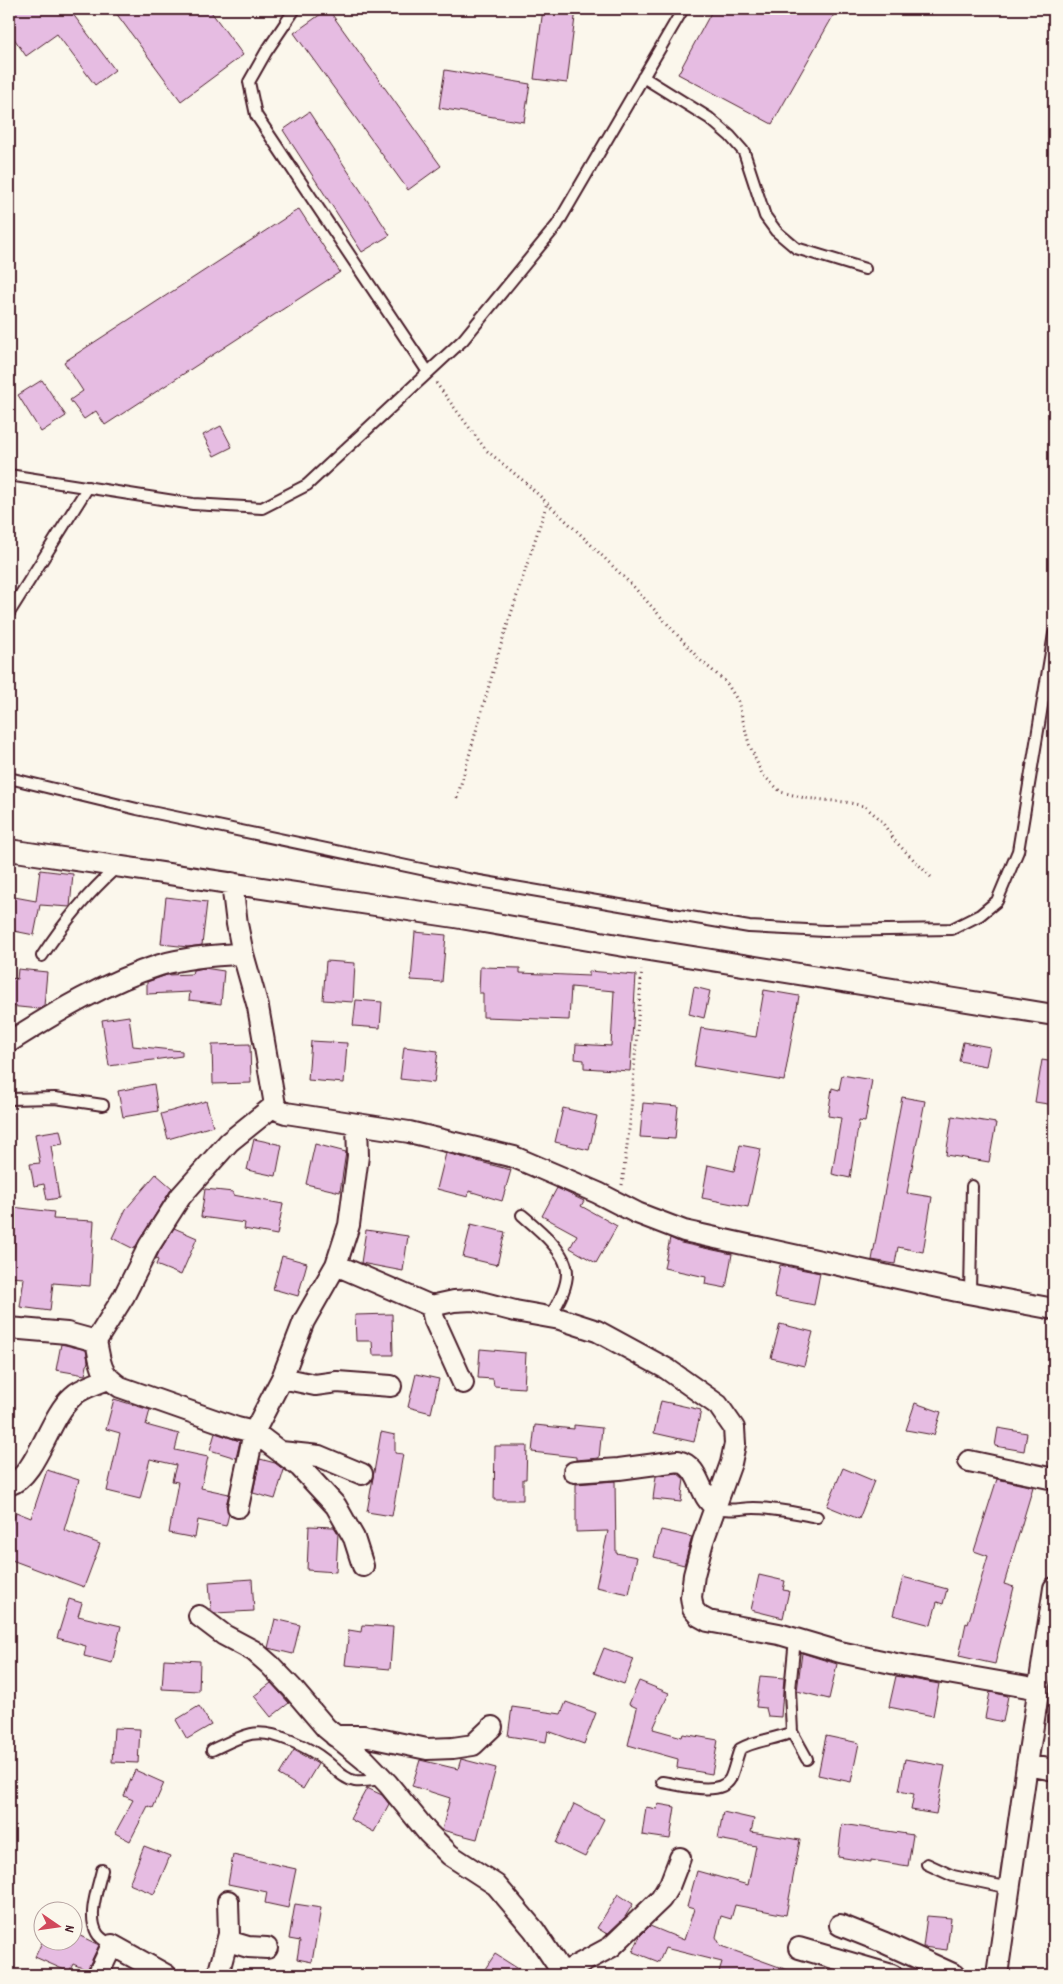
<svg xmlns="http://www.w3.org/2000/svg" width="1063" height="1984" viewBox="0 0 1063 1984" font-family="Dekko,sans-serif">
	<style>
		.building { fill: #e6bce2; stroke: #4a1f2b }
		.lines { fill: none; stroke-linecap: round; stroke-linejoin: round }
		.lane-casing { stroke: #4a1f2b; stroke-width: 14 }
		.street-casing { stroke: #4a1f2b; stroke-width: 24 }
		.path { stroke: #4a1f2b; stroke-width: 3; stroke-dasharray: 1 4; stroke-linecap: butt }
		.lane { stroke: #fbf7ec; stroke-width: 10 }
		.street { stroke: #fbf7ec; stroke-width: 20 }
	</style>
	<rect width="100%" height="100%" fill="#fbf7ec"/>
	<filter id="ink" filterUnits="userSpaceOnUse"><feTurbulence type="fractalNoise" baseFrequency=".02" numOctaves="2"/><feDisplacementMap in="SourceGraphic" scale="10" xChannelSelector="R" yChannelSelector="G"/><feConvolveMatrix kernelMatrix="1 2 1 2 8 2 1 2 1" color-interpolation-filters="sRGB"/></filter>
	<g filter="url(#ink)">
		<path class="building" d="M15,9H69L115,70L95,85L57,34L26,56L9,31V14Z
			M113,9H209L243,55L181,101Z
			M328,9L441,166L408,190L294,33Z
			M543,9H576L567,83L534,79Z
			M713,9H837L772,124L678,74Z
			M445,70L530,84L524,122L439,108Z
			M309,112L390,235L362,252L283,130Z
			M299,209L340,272L105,425L96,411L84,419L70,400L83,391L64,362Z
			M42,380L66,416L41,432L18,395Z
			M221,426L232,447L214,456L203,435Z
			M40,870L73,874L70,907L40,905L34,935L9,930V896L36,901Z
			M166,897L207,902L202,945L188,947L161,944Z
			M415,932L446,935L442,982L411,980Z
			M326,961L355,963L353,1002L323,1000Z
			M480,967L520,968V973L589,976V971L636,975L630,1071L584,1068V1060L575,1059L576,1044L611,1046L614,991L571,987L569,1020L483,1017V993H479Z
			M204,968L224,971L221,1004L189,1000L190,992L147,994V982L167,975L192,974L193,970Z
			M18,969L47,972L44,1006L39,1009L9,1006V978L17,979Z
			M694,987L710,991L704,1018L689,1014Z
			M764,990L799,996L784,1081L694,1066L701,1028L756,1037Z
			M356,1000L382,1002L380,1028L353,1026Z
			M129,1016L133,1046L182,1051V1056L109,1066L102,1020Z
			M311,1041L347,1043L344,1083L308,1080Z
			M963,1042L990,1047L986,1066L959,1061Z
			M250,1044L251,1083L213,1084L212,1045Z
			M404,1047L438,1051L434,1083L400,1079Z
			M1042,1060L1054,1062V1105L1035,1102Z
			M842,1075L872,1080L865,1122L859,1121L850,1178L832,1174L841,1118L828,1116L832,1088L839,1090Z
			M154,1084L158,1111L123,1117L118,1091Z
			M902,1097L925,1101L907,1193L932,1197L923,1252L898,1247L895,1264L872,1260Z
			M206,1101L213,1126L168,1139L161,1114Z
			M643,1103L678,1106L675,1139L640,1137Z
			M563,1108L597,1116L589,1150L555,1142Z
			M952,1116L996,1123L989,1162L946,1155Z
			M60,1130L63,1144L51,1146L59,1198L47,1200L44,1184L34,1186L30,1164L40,1163L35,1134Z
			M254,1139L282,1145L276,1176L247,1170Z
			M315,1144L346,1152L340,1192L306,1184Z
			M740,1145L761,1149L748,1207L702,1198L708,1165L734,1171Z
			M446,1153L511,1170L502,1201L469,1191L468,1197L437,1189Z
			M156,1174L172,1188L134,1249L112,1238L126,1209Z
			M557,1188L584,1201L581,1206L617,1226L596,1263L570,1248L577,1235L542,1216Z
			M205,1189L233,1192V1195L283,1204L277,1235L244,1229L245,1223L201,1217Z
			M12,1207L54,1212L53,1219L94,1221L90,1286L53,1283L50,1311L20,1307L24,1278L11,1277L14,1239L9,1238Z
			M471,1224L505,1232L497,1265L463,1257Z
			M174,1228L197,1238L181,1275L156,1265L158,1260L156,1259L159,1252Z
			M366,1230L408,1236L403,1271L361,1263Z
			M670,1238L681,1243L732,1254L726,1288L705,1284L706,1277L664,1268Z
			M282,1256L307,1263L298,1296L273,1289Z
			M780,1265L820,1273L814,1305L774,1297Z
			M392,1314L393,1355H373L372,1341H356L355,1315Z
			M780,1324L813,1332L804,1366L771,1358Z
			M61,1344L86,1350L88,1361L85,1375L56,1370Z
			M480,1349L526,1353L524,1388L494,1386L493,1379L478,1378Z
			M416,1374L439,1379L431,1413L408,1407Z
			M114,1399L150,1410L146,1425L179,1434L175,1450L208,1457L201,1488L229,1494L226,1505L229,1514L226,1526L198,1520L195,1538L169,1533L178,1482L172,1481L176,1465L150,1459L140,1499L107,1491L120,1433L106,1429Z
			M661,1401L701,1410L694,1442L654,1433Z
			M915,1403L941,1412L934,1435L906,1430Z
			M535,1425L574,1429V1425L602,1428L599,1458L576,1460V1457L532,1452Z
			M998,1428L1027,1433L1024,1451L995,1446Z
			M381,1432L395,1435V1453L403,1454L392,1516L367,1512Z
			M215,1433L240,1441L236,1458L210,1450Z
			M495,1446H527L526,1479H523V1500H494Z
			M260,1459L275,1463L284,1470L275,1499L253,1493Z
			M843,1468L874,1481L859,1519L827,1506Z
			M47,1470L79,1480L64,1530L100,1544L84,1587L9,1559V1532L16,1512L31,1518Z
			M677,1473L684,1479L681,1502L653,1499L656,1476Z
			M997,1479L1033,1487L1004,1584L1014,1587L995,1664L959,1656L966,1623L968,1624L988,1556L974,1551Z
			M615,1481L616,1553L637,1557L629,1594L596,1587L608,1531L576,1532V1484Z
			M309,1526L334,1527L338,1533L336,1572L307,1570Z
			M661,1530L692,1537L684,1565L654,1557Z
			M759,1575L785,1581L783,1590L789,1591L783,1618L751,1610Z
			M903,1577L947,1589L943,1604L937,1602L931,1625L893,1615Z
			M252,1579L254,1611L215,1613L211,1610L209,1582Z
			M69,1599L82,1603L78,1616L121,1626L112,1663L84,1656L86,1646L57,1638Z
			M275,1619L300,1625L293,1654L268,1648Z
			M362,1625L393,1627L390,1669L345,1665L349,1630L361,1632Z
			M604,1648L634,1659L624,1684L594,1673Z
			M802,1653L837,1664L829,1699L797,1691Z
			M164,1659L200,1661L199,1691L162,1689Z
			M760,1676L784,1678L781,1717L768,1716L766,1708L756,1707Z
			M896,1676L939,1684L933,1716L889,1707Z
			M639,1681L669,1693L653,1729L682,1737L683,1734L718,1740L712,1774L677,1768L678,1759L628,1745L637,1708L629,1704Z
			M271,1683L289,1703L271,1717L254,1696Z
			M990,1692L1008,1696L1003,1722L985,1718Z
			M566,1702L596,1713L584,1744L548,1731L546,1742L508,1736L512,1707L561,1714Z
			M199,1706L211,1725L187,1739L176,1720Z
			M114,1728L140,1729L138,1763L112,1762Z
			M826,1736L859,1743L851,1782L818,1775Z
			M294,1750L318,1764L303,1789L279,1775Z
			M461,1759L496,1768L477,1839L442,1830L450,1798L412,1786L420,1760L458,1769Z
			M905,1759L945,1766L936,1814L911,1810L914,1794L899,1791Z
			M135,1770L164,1783L153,1808L148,1806L130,1841L115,1833L133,1800L124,1796Z
			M367,1788L382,1795L389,1804L374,1832L350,1819Z
			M574,1804L604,1819L585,1857L556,1843Z
			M658,1804L675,1807L670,1839L642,1835L646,1807L657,1809Z
			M723,1812L754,1819L751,1832L800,1840L786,1915L735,1905L731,1919L721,1916L716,1937L721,1946L796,1973V1975H718L722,1962L665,1948L659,1962L633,1952L640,1936L650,1926L684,1940L694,1909L687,1907L697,1871L748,1885L756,1846L718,1839Z
			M842,1824L913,1835L908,1866L871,1860V1862L838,1857Z
			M144,1846L170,1856L154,1894L129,1884Z
			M233,1855L296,1869L288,1908L265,1903L267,1892L228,1884Z
			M618,1894L633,1904L625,1917L607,1934L597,1928Z
			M295,1904L321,1908L312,1962L297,1959L300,1941L289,1939Z
			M927,1916L951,1918L947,1950L923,1947Z
			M72,1932L99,1945L87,1970L73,1964L69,1972L35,1957L42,1942H72Z
			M495,1954L528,1975H481Z"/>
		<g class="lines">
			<defs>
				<path id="lane" d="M295,9L266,52L249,82L256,115L428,372
					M1053,9H1054
					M643,77L709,118L730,136L744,152L765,216L776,231L796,248L865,269
					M9,475L193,504L262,508L307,485L463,340L557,225L683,9
					M9,613L88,487
					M9,778L137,809L468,879L749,927L825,931L952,929L980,915L997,901L1018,851L1054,634
					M42,956C63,924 87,894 116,868
					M9,1099L55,1098L103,1105
					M522,1215C537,1228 567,1252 567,1273C567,1289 557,1304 550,1318
					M970,1293L972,1186
					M715,1508C732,1512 739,1508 754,1508C775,1508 796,1513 817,1517
					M795,1639L790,1690L792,1732L807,1759
					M212,1750C225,1744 238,1737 251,1734C273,1729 310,1748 326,1761C335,1768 343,1779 355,1781C363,1782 374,1780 382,1779
					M662,1782C678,1784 720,1797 730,1779C734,1771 736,1759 740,1749C755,1740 774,1740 792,1732
					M927,1864L953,1876L1010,1888
					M102,1870C98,1888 87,1915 97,1933C100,1939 107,1942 112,1945"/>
				<path id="street" d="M9,850L455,917L624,946L1054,1015
					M232,883L237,924L243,954L258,1007L275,1105L280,1111L286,1113L409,1132L514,1157L598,1193L637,1213L684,1231L957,1291L1054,1309
					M9,1042C56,1012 106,982 160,965C186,957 215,955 243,954
					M275,1105L229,1142L181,1196L149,1246L124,1296L96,1341C101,1364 99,1373 120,1387L237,1428L254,1432L300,1467L336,1506L354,1538L363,1566
					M336,1265L431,1306L454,1301L473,1300L515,1311L560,1319L597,1331L667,1369L718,1405L734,1428L735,1444L731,1463L703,1541L694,1575L691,1597L693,1609L699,1616L708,1621L779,1634L840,1652L896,1664L1039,1689
					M431,1306L434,1319L463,1383
					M9,1328L67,1333L96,1341
					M282,1378L315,1385L337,1382L391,1386
					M281,1452L319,1456L362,1474
					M969,1461L1054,1479
					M574,1472L619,1469L678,1461C695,1465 698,1482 705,1495C707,1500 712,1504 715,1508
					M9,1485C37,1476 48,1418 73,1396C81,1388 97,1384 107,1379
					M238,1507L254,1432L282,1378L304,1321L336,1265L349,1225L358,1156L357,1125
					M199,1616L224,1635L254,1651L270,1665L292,1688L326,1728L365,1760L388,1784L428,1833L450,1855L496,1885L534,1930L564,1975
					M335,1736H364L427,1749L453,1748L473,1745L492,1727
					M1027,1765L1054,1770
					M840,1925L885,1943L955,1975
					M228,1941L248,1947L267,1948
					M799,1948L892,1975
					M98,1975L112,1945L166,1975
					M218,1975L229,1934L228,1901
					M559,1975L611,1947L661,1899L670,1884L680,1858
					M997,1975L1027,1765L1054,1588"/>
			</defs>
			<use href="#lane" class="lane-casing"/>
			<use href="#street" class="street-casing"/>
			<path class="path" d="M436,383L486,450L526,483L580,534L633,586L700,660L726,682L738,701L749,744L762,774L781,792L805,798L845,802L864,806L880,819L895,841L933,879
				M457,798L498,654L547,503
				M622,1185L630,1122L642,967"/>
			<use href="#lane" class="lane"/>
			<use href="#street" class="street"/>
		</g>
	</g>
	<rect width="1063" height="1984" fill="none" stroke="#fbf7ec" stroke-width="30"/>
	<rect x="15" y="15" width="1033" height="1954" fill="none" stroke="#4a1f2b" stroke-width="2" filter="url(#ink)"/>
	<g transform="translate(58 1926) rotate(103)"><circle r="24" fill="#fbf7ec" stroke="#b4a19f"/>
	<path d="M0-4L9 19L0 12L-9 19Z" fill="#d1495b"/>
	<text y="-8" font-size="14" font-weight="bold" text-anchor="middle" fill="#4a1f2b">N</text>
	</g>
</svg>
